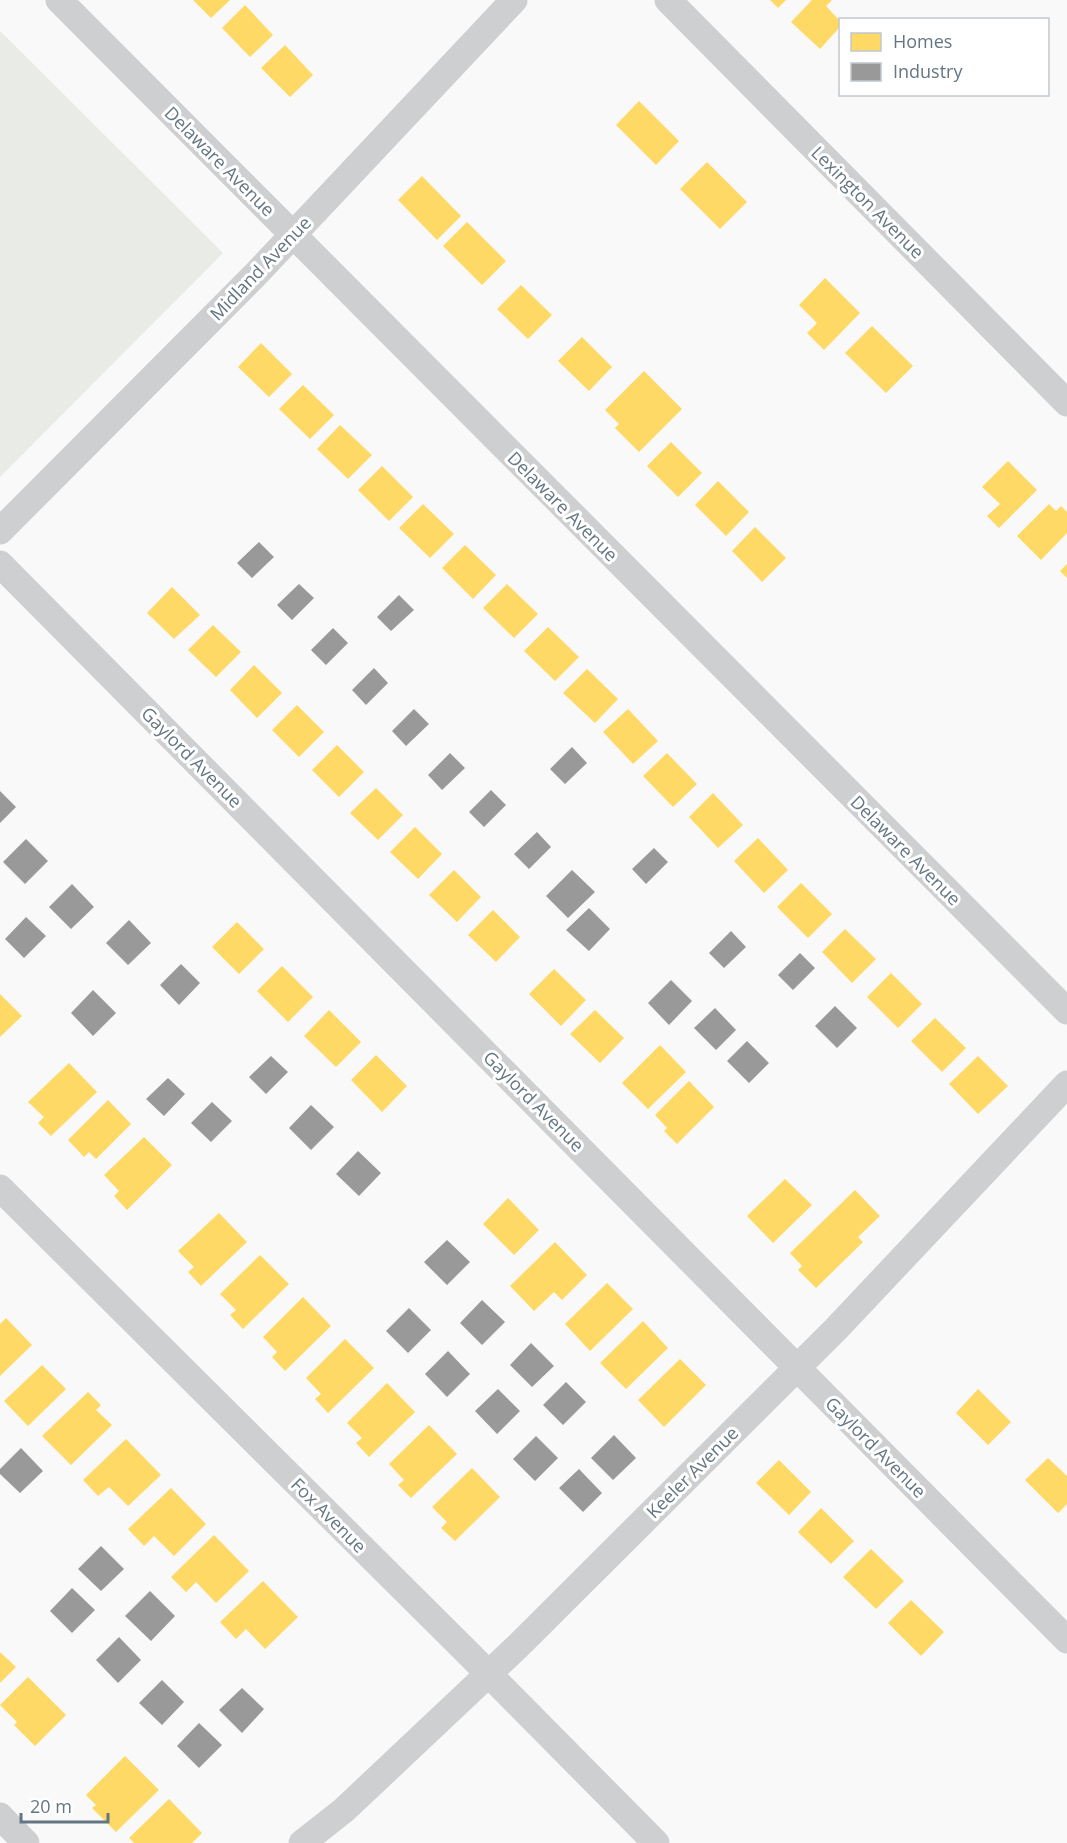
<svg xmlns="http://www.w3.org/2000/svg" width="1067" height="1843" viewBox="0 0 1067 1843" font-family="'Open Sans',sans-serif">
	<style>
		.green { fill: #e8ebe6 }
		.homes { fill: #ffd966 }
		.industry { fill: #999 }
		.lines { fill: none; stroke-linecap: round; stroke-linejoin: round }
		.street { stroke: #cecfd0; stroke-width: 27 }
		.labels { text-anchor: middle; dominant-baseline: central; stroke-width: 6; stroke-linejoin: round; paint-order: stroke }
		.street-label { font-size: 18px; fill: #657683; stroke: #fff }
	</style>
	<rect width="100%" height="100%" fill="#f9f9f9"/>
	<path class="green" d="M0,31L223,253L0,477Z"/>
	<path class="homes" d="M193,0H230L211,18Z
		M770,0H786L778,8Z
		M812,0H832L826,6L840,21V27L820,49L791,22Z
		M245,5L273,35L250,57L222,28Z
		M285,45L313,75L290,97L261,68Z
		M639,101L679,141L656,165L616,125Z
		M707,162L747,202L720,229L680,189Z
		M422,176L461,216L437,240L398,200Z
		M467,222L506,261L482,285L443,246Z
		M825,278L860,313L824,350L807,333L817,323L799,305Z
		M521,285L552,315L528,339L497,309Z
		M872,326L913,366L886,393L845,353Z
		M582,337L612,367L589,391L558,361Z
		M261,343L292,374L269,397L238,367Z
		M644,371L682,409L639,452L615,428L619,424L605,410Z
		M303,385L334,415L310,439L279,409Z
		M340,425L372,455L348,479L317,449Z
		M671,442L702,473L678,497L647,466Z
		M1008,461L1037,490L999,528L987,516L1000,504L982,487Z
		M382,466L413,497L389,521L358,490Z
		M718,481L749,512L726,536L695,505Z
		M423,504L454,534L430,558L399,528Z
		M1049,504L1056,511L1061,506L1067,512V533L1041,560L1017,536Z
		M755,527L786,558L762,582L732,551Z
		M465,545L496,575L473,599L442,568Z
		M1067,564V578L1060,571Z
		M507,584L538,614L514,638L483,608Z
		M172,587L200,615L174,639L147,613Z
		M213,625L241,652L216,677L188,650Z
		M548,627L579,657L555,681L524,651Z
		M254,665L282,693L257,718L230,690Z
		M587,669L618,699L595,723L563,693Z
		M297,705L324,732L299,757L272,730Z
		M628,709L658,741L633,764L603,732Z
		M337,745L364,772L339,797L312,770Z
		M667,753L697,784L673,807L643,776Z
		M376,788L403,815L378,840L350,813Z
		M713,793L743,825L718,848L689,817Z
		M415,827L442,854L418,879L390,852Z
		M758,838L788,870L764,893L734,861Z
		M454,870L481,897L457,922L429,895Z
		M801,883L832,914L808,938L777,907Z
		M493,910L520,937L496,962L468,935Z
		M237,922L264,949L239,974L212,947Z
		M845,929L876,959L852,983L822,952Z
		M282,966L313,997L288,1022L257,991Z
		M554,969L586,1000L561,1026L529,994Z
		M891,973L922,1004L898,1028L867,997Z
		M0,994L22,1016L0,1037Z
		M329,1010L361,1042L336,1067L304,1036Z
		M595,1010L624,1038L600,1063L570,1034Z
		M935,1018L966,1048L942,1072L911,1041Z
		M660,1045L686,1072L648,1109L622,1083Z
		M376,1055L407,1086L382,1112L351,1080Z
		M978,1056L1008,1086L978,1114L949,1084Z
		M69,1063L97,1092L51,1136L38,1123L44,1117L28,1102Z
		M689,1081L714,1107L677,1144L664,1131L667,1128L655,1115Z
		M108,1100L131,1124L96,1159L89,1152L84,1157L68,1140Z
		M144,1137L172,1165L127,1210L114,1196L119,1191L104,1175Z
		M785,1179L812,1205L773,1243L747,1216Z
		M855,1190L880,1216L858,1237L863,1242L816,1288L798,1270L802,1266L790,1253Z
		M508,1198L539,1230L514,1255L483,1224Z
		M219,1213L247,1242L201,1286L188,1272L194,1267L178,1251Z
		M555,1242L587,1275L562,1300L554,1292L534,1311L510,1286Z
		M260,1255L289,1284L243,1329L230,1315L236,1310L220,1294Z
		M607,1283L633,1309L590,1351L565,1324Z
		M303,1297L331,1326L285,1371L272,1357L277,1352L263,1337Z
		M6,1318L32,1345L0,1376V1324Z
		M643,1321L668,1348L626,1389L600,1363Z
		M345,1339L374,1368L328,1413L315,1399L321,1394L306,1378Z
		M680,1359L706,1385L664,1427L638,1400Z
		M42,1365L66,1389L28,1426L4,1401Z
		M387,1383L415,1412L369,1457L356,1443L362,1438L347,1423Z
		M978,1389L1011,1422L988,1445L956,1413Z
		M88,1392L101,1405L96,1410L112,1425L71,1465L42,1436Z
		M429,1425L457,1454L411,1498L398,1485L404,1480L389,1464Z
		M126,1439L161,1475L128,1506L109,1487L98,1496L83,1480Z
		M1048,1458L1067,1476V1504L1058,1513L1025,1480Z
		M779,1460L811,1492L789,1515L756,1483Z
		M472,1468L500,1497L455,1541L441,1528L447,1522L432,1507Z
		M171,1488L206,1524L174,1556L154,1536L144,1546L128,1529Z
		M821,1508L854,1541L831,1564L798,1532Z
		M214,1535L249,1571L216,1603L196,1582L186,1592L171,1577Z
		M871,1549L904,1581L876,1609L843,1577Z
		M263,1581L298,1617L265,1649L246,1629L236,1639L220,1622Z
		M911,1600L944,1632L921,1656L888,1623Z
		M0,1652L16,1667L0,1683Z
		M28,1677L66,1715L35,1746L14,1725L17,1722L0,1705Z
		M125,1756L159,1790L116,1832L92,1808L96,1805L86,1795Z
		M169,1799L202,1833L192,1843H134L129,1838Z"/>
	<path class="industry" d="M259,542L274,557L252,578L237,563Z
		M299,584L314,598L292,620L277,605Z
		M399,595L414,610L391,631L377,617Z
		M333,628L348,643L326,665L311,650Z
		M374,668L388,683L366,705L352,690Z
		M414,709L429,724L406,746L392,731Z
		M572,747L587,763L565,784L550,769Z
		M450,753L465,768L442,790L428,775Z
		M491,790L506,805L484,827L469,812Z
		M0,791L16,807L0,823Z
		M537,832L551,847L529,869L514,854Z
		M26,839L48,861L25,884L3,862Z
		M654,848L668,862L646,884L632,869Z
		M572,870L595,892L568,918L546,896Z
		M72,884L94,907L71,929L49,907Z
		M589,908L610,929L589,951L566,930Z
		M26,917L46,936L24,958L5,939Z
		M129,920L151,943L128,965L106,943Z
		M731,931L746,947L724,968L709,953Z
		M800,953L815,968L793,990L778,975Z
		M181,964L200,983L179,1005L160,985Z
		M671,980L692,1001L669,1025L648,1003Z
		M93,990L116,1013L93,1036L71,1013Z
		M835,1006L857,1028L837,1048L815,1026Z
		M715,1008L736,1030L716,1050L694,1028Z
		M747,1041L769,1063L749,1083L727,1061Z
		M271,1056L288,1072L266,1094L249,1077Z
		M168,1078L185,1094L164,1116L146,1099Z
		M212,1102L232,1121L211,1142L191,1123Z
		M311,1105L334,1127L311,1150L289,1128Z
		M358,1151L381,1173L359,1196L336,1174Z
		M447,1240L470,1262L447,1285L424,1262Z
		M482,1300L505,1322L482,1345L460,1323Z
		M409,1308L431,1330L408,1353L386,1331Z
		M531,1343L554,1366L532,1387L510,1365Z
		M448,1351L470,1374L447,1397L425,1374Z
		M566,1382L586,1402L563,1425L543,1405Z
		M498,1389L520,1411L497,1434L475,1411Z
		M614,1435L636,1458L613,1480L591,1458Z
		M536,1436L558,1458L535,1481L513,1459Z
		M21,1448L43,1471L20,1493L0,1474V1469Z
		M579,1469L602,1493L583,1512L559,1488Z
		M101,1546L124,1569L101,1591L78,1569Z
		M72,1588L95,1610L72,1633L50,1611Z
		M150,1591L175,1616L151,1641L125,1616Z
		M119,1637L141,1660L118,1683L96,1660Z
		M162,1680L184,1702L162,1725L139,1703Z
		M242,1688L264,1709L242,1733L219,1710Z
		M199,1723L222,1745L199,1768L177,1746Z"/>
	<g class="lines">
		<path class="street" d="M59,0L1067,1011
			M668,0L1067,403
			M0,531L256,274L514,0
			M0,564L1067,1640
			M0,1188L466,1651L656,1843
			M0,1816L26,1843
			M302,1843L344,1810L519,1645L836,1329L1067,1084"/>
	</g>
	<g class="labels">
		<g class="street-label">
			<text transform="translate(220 161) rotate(45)">Delaware Avenue</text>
			<text transform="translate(868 202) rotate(45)">Lexington Avenue</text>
			<text transform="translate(260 268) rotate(-46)">Midland Avenue</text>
			<text transform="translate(563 506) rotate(45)">Delaware Avenue</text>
			<text transform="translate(192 757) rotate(45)">Gaylord Avenue</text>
			<text transform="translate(906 850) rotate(45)">Delaware Avenue</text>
			<text transform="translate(534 1101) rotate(45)">Gaylord Avenue</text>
			<text transform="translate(876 1447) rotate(45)">Gaylord Avenue</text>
			<text transform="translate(692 1472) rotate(-45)">Keeler Avenue</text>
			<text transform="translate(329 1515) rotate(45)">Fox Avenue</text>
		</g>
	</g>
	<rect x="839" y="18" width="210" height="78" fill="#ffffff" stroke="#c1c8cd" stroke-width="1.5"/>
	<rect x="851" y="33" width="30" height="18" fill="#ffd966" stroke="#c1c8cd" stroke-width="1.5"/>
	<text x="893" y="48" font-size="18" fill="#657683">Homes</text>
	<rect x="851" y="63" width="30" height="18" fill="#999999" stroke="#c1c8cd" stroke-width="1.5"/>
	<text x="893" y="78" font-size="18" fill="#657683">Industry</text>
	<path d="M21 1813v9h87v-9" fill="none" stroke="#657683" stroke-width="3"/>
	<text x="30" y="1813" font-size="18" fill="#657683" stroke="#ffffff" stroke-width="4.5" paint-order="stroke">20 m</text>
</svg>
